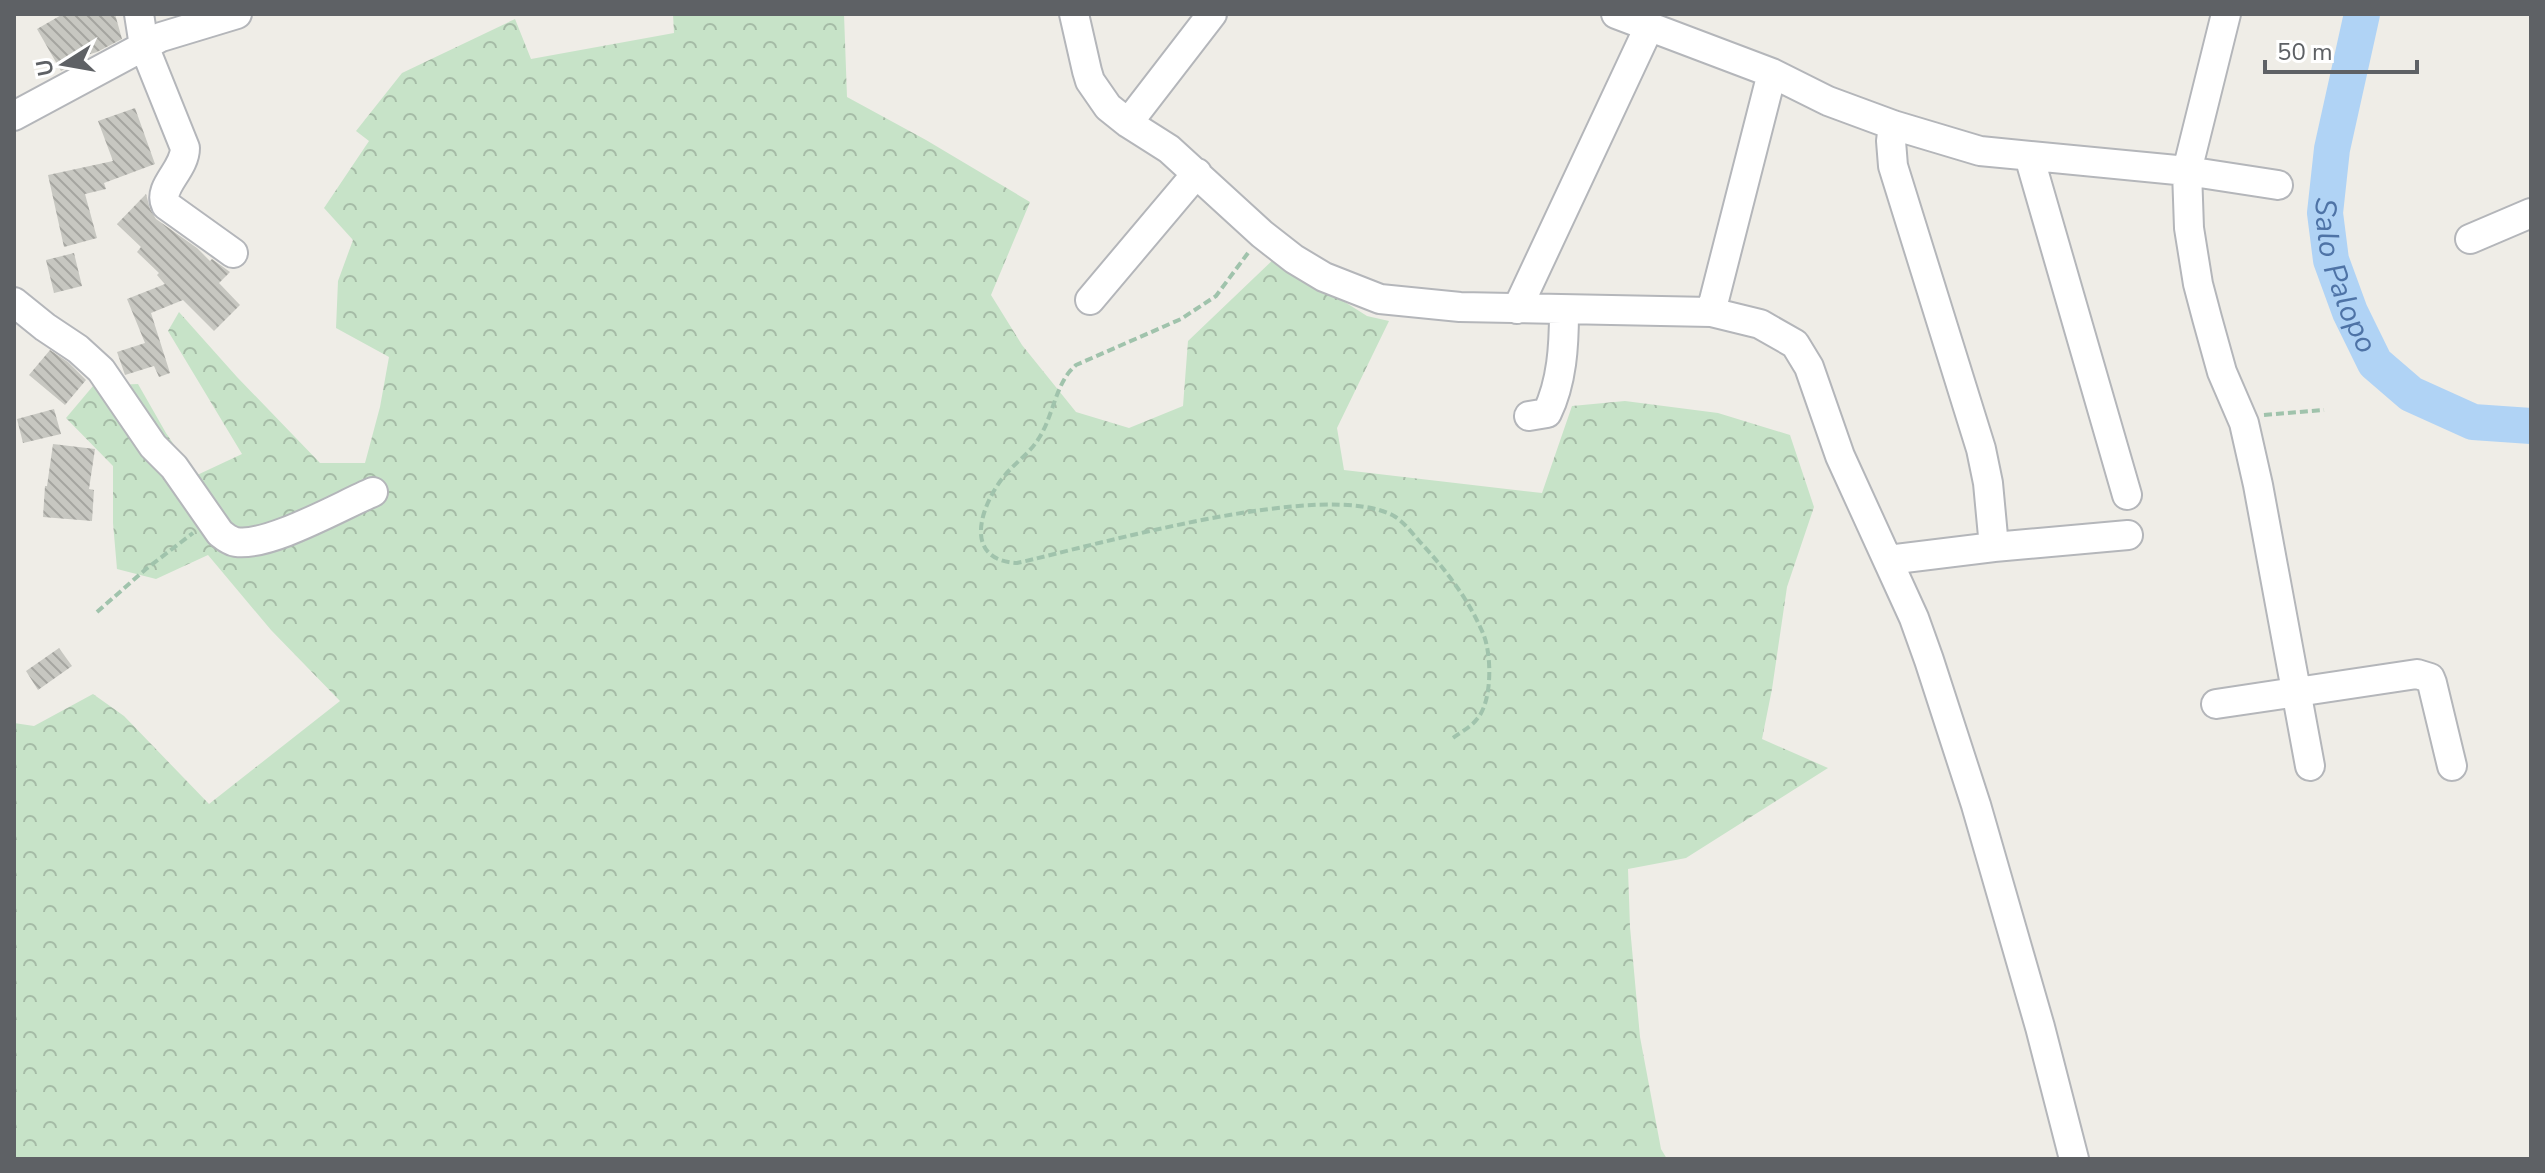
<svg xmlns="http://www.w3.org/2000/svg" width="2545" height="1173" viewBox="0 0 2545 1173" font-family="'Nunito Sans',sans-serif">
	<style>
		.forest { fill: url(#forest-crowns) }
		.lines { fill: none; stroke-linecap: round; stroke-linejoin: round }
		.river { stroke: #b0d3f5; stroke-width: 36 }
		.building { fill: url(#building-back-hatch) }
		.minor-casing { stroke: #b4b6ba; stroke-width: 32 }
		.path { stroke: #a0c3ac; stroke-width: 4; stroke-dasharray: 8 4; stroke-linecap: butt }
		.minor { stroke: #fff; stroke-width: 28 }
		.labels { text-anchor: middle; dominant-baseline: central; stroke-width: 6; stroke-linejoin: round; paint-order: stroke }
		.water-label { font-size: 30px; font-style: italic; fill: #4e73a6; stroke: #fff }
	</style>
	<defs>
		<pattern id="forest-crowns" width="20" height="18" patternUnits="userSpaceOnUse" patternTransform="scale(2)"><rect width="20" height="18" fill="#c7e3c8"/><path d="M2 6a3 3 0 1 1 6 0M12 15a3 3 0 1 1 6 0" fill="none" stroke="#a5bba6"/></pattern>
		<pattern id="building-back-hatch" width="6" height="6" patternUnits="userSpaceOnUse" patternTransform="scale(2)"><rect width="6" height="6" fill="#c7c7c1"/><path d="M-1 5l2 2M0 0l6 6M5-1l2 2" fill="none" stroke="#a5a5a0"/></pattern>
	</defs>
	<rect width="100%" height="100%" fill="#efede7"/>
	<path class="forest" d="M673,14H844L847,97L926,140L1030,202L991,295L1022,345L1076,412L1129,428L1183,406L1188,341L1275,258L1367,316L1389,321L1337,428L1344,470L1542,493L1572,406L1625,401L1718,413L1790,435L1814,507L1787,587L1772,689L1762,739L1828,768L1686,858L1628,869L1630,927L1640,1037L1661,1149L1667,1159H14V723L34,726L93,694L124,716L209,804L340,701L271,630L208,555L156,579L117,569L113,523V466L66,418L93,386L138,384L166,433L195,476L242,454L168,331L179,312L237,377L320,463H365L380,407L389,357L336,328L338,281L353,240L324,208L369,141L356,131L402,73L515,19L531,59L674,33Z"/>
	<g class="lines">
		<path class="river" id="s1" d="M2362,14L2332,149L2325,213L2331,260L2350,312L2375,363L2411,394L2473,422L2531,426"/>
	</g>
	<path class="building" d="M63,14H115L122,39L97,52L84,56L85,58L61,71L37,29Z
		M135,108L155,164L104,183L106,189L85,194L97,238L64,247L48,175L113,161L98,121Z
		M146,194L150,209L156,219L197,248L210,261L212,259L230,272L219,283L240,305L214,331L183,300L151,313L170,373L159,377L154,366L125,375L117,352L145,343L127,299L165,284L157,275L159,273L137,252L141,247L117,224Z
		M74,253L82,286L54,293L46,260Z
		M50,350L68,362L86,380L65,405L29,375Z
		M54,409L61,434L23,443L17,419Z
		M53,444L95,449L89,489L94,490L92,521L43,517L45,486H47Z
		M59,648L72,666L38,690L26,671Z"/>
	<g class="lines">
		<defs>
			<path id="minor" d="M139,14L144,46L185,148C185,170 157,187 166,205L233,253
				M1074,14L1087,71L1090,81L1108,107L1128,123L1169,149L1262,234L1294,259L1324,277L1380,299L1460,307L1711,312L1760,324L1795,344L1809,367L1840,456L1914,618L1929,660L1976,805L2040,1027L2074,1159
				M1616,14L1772,73L1828,101L1893,125L1980,151L2187,171L2278,185
				M2226,14L2187,171L2189,228L2198,284L2207,318L2222,372L2244,423L2258,485L2310,766
				M14,116L161,37L237,14
				M1128,123L1212,14
				M1893,125L1891,141L1893,166L1981,449L1988,483L1994,547
				M2029,156L2127,495
				M2470,239L2531,213
				M1090,300L1197,173
				M14,302L45,327L78,349L101,370L153,446L174,467L220,533C225,537 230,541 236,542C269,547 340,506 373,492
				M1517,309L1650,25
				M1711,312L1772,73
				M1529,416L1547,413C1562,382 1564,346 1564,311
				M1888,560L1994,547L2128,535
				M2216,704L2417,674L2430,678L2432,683L2452,766"/>
		</defs>
		<use href="#minor" class="minor-casing"/>
		<path class="path" d="M1248,253L1216,296L1181,319L1076,365L1070,371C1055,389 1052,418 1039,438C1030,453 1016,462 1005,475C981,504 961,560 1017,563C1097,545 1326,478 1394,516C1404,522 1412,533 1420,542C1445,569 1467,597 1482,631C1492,651 1493,701 1477,719C1471,727 1461,732 1453,738
			M2264,415L2324,410
			M97,612L146,569L193,533"/>
		<use href="#minor" class="minor"/>
	</g>
	<g class="labels">
		<g class="water-label">
			<text stroke="none"><textPath href="#s1" startOffset="268">Salo Palopo</textPath></text>
		</g>
	</g>
	<rect width="2545" height="1173" fill="none" stroke="#5e6165" stroke-width="32"/>
	<g transform="translate(64 64) rotate(259)" stroke="#ffffff" stroke-width="6" paint-order="stroke">
	<path d="M0-6L14 30L0 20L-14 30Z" fill="#5e6165"/>
	<text y="-12" font-size="22" font-weight="bold" text-anchor="middle" fill="#5e6165">U</text>
	</g>
	<path d="M2265 60v12h152v-12" fill="none" stroke="#5e6165" stroke-width="4"/>
	<text x="2277" y="60" font-size="24" fill="#5e6165" stroke="#ffffff" stroke-width="6" paint-order="stroke">50 m</text>
</svg>
